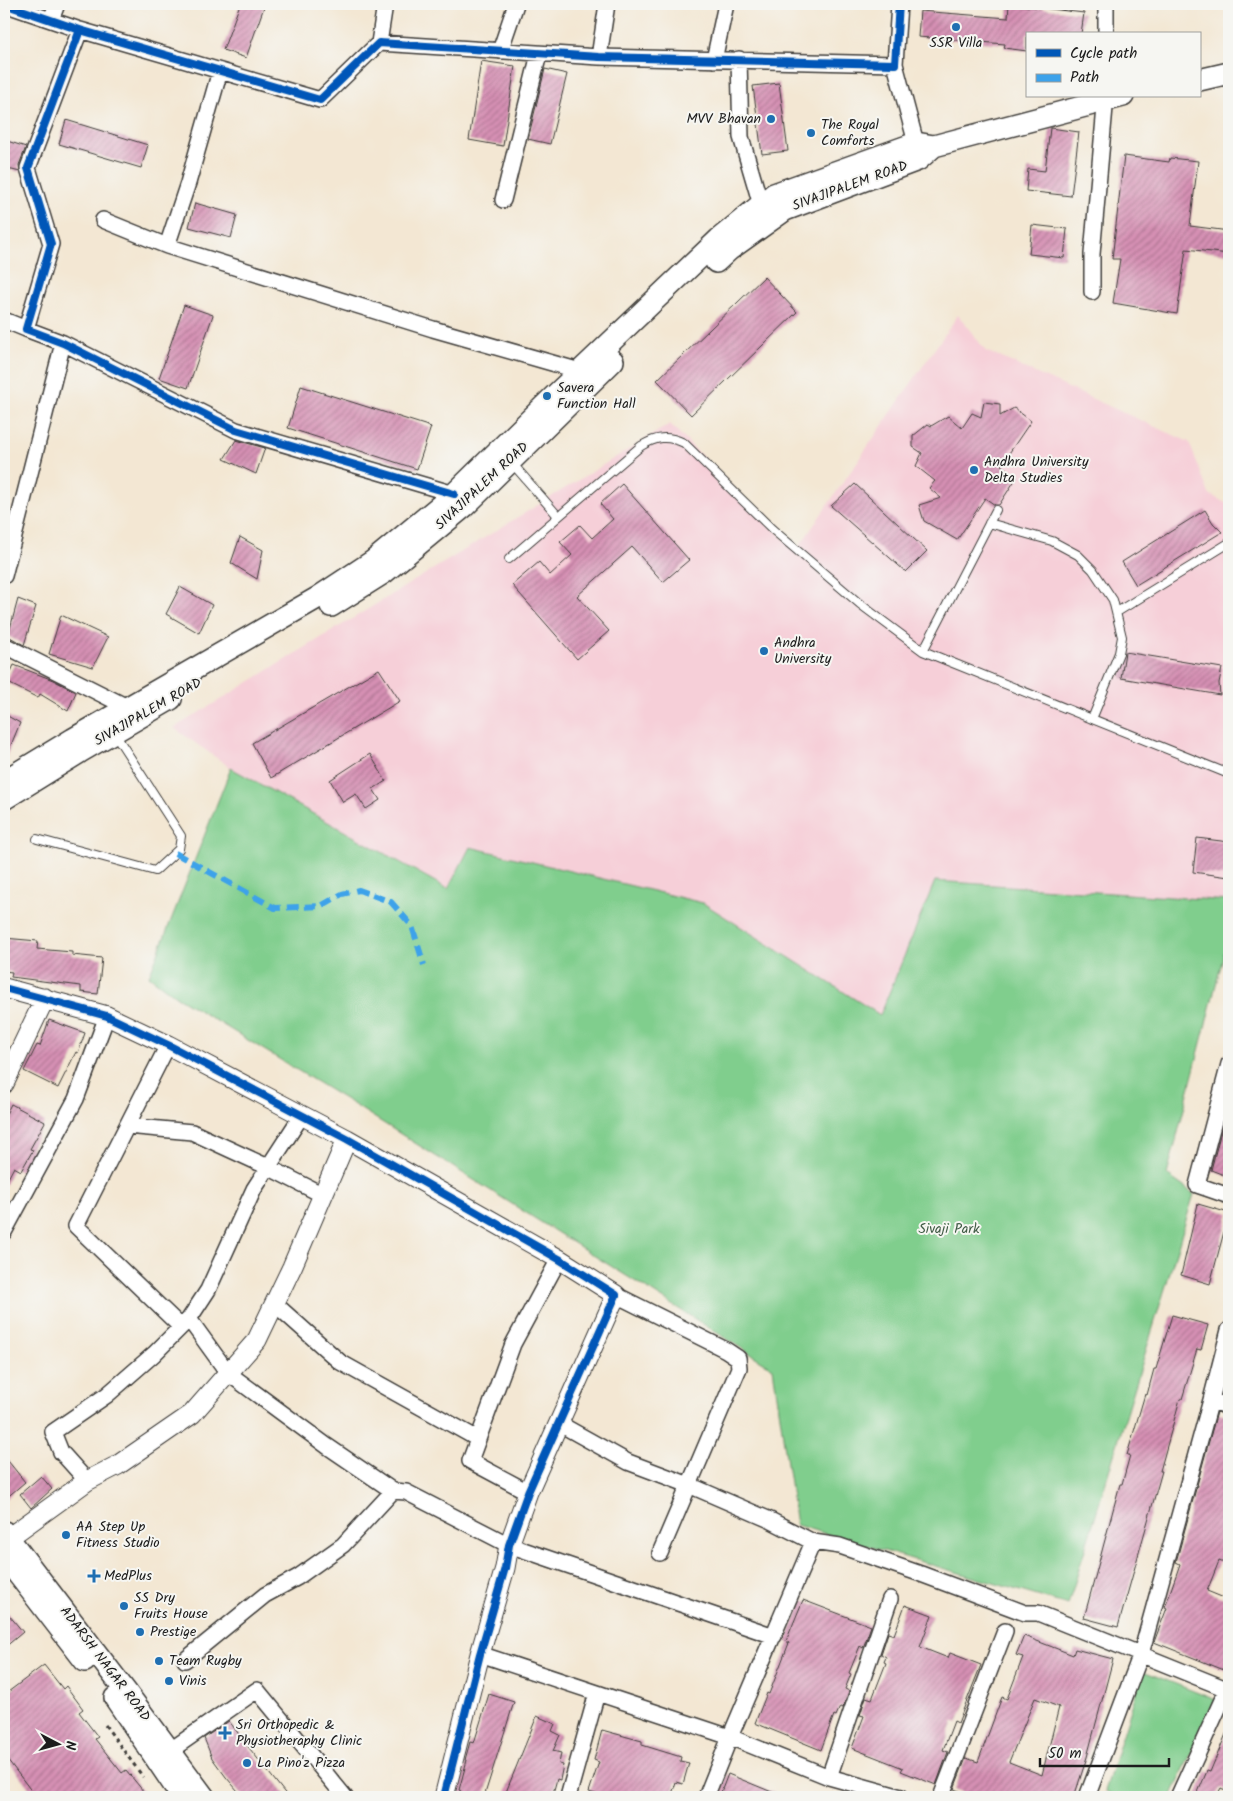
<svg xmlns="http://www.w3.org/2000/svg" width="1233" height="1801" viewBox="0 0 1233 1801" font-family="Kalam,sans-serif">
	<style>
		.built { fill: #f6cfd8 }
		.green { fill: #80ce8d; stroke: #4e7554 }
		.building { fill: url(#building-hatch); fill-rule: evenodd }
		.lines { fill: none; stroke-linecap: round; stroke-linejoin: round }
		.service-casing { stroke: #3c3a37; stroke-width: 10 }
		.minor-casing { stroke: #3c3a37; stroke-width: 18 }
		.tertiary-casing { stroke: #3c3a37; stroke-width: 21 }
		.secondary-casing { stroke: #3c3a37; stroke-width: 24 }
		.path { stroke: #3c3a37; stroke-width: 3; stroke-dasharray: 4 4; stroke-linecap: butt }
		.service { stroke: #fff; stroke-width: 8 }
		.minor { stroke: #fff; stroke-width: 15 }
		.tertiary { stroke: #fff; stroke-width: 19 }
		.secondary { stroke: #fff; stroke-width: 21 }
		.quiet { stroke: #3da2ea; stroke-width: 6; stroke-dasharray: 12 6; stroke-linecap: butt }
		.cycleway-casing { stroke: #f6f6f2; stroke-width: 11 }
		.cycleway { stroke: #0057b8; stroke-width: 8 }
		.poi-dot { fill: #1f6fb2; stroke: #f6f6f2; stroke-width: 2 }
		.labels { text-anchor: middle; dominant-baseline: central; stroke-width: 4; stroke-linejoin: round; paint-order: stroke }
		.poi-label { font-size: 14px; fill: #1c1c1c; stroke: #f6f6f2; text-anchor: start }
		.street-label { font-size: 14px; fill: #1c1c1c; stroke: #f6f6f2 }
		.park-label { font-size: 14px; fill: #3f5a44; stroke: #f6f6f2 }
	</style>
	<defs>
		<pattern id="building-hatch" width="6" height="6" patternUnits="userSpaceOnUse" patternTransform="scale(1.25)"><rect width="6" height="6" fill="#d690b4"/><path d="M-1 1l2-2M0 6l6-6M5 7l2-2" fill="none" stroke="#ad7592"/></pattern>
	</defs>
	<rect width="100%" height="100%" fill="#f6f6f2"/>
	<filter id="ink" filterUnits="userSpaceOnUse"><feTurbulence type="fractalNoise" baseFrequency=".02" numOctaves="2"/><feDisplacementMap in="SourceGraphic" scale="10" xChannelSelector="R" yChannelSelector="G"/><feConvolveMatrix kernelMatrix="1 2 1 2 8 2 1 2 1" color-interpolation-filters="sRGB"/></filter>
	<filter id="wash" filterUnits="userSpaceOnUse"><feTurbulence type="fractalNoise" baseFrequency=".0096" numOctaves="4" result="noise"/><feDisplacementMap in="SourceGraphic" scale="20" xChannelSelector="R" yChannelSelector="G"/><feGaussianBlur stdDeviation="1.12" result="paint"/><feColorMatrix in="noise" values="0 0 0 0 0 0 0 0 0 0 0 0 0 0 0 0 0 1.4 0 .05"/><feComposite in="paint" operator="in"/></filter>
	<g filter="url(#wash)">
		<rect width="100%" height="100%" fill="#f3e7d3"/>
		<path class="built" d="M958,315L986,351L1189,442L1209,494L1229,505V901L936,881L880,1016L703,903L448,889L231,768L174,728L670,424L796,551Z"/>
		<path class="green" d="M231,768L448,889L470,847L703,903L880,1015L935,881L1229,901V934L1167,1175L1194,1194L1068,1605L796,1525L773,1368L348,1101L177,997L149,976Z
			M1143,1671L1216,1700L1171,1797H1119L1105,1791Z"/>
		<g id="blocks">
			<path class="building" d="M240,4H265L246,58L223,50Z
				M1009,4L1084,13L1081,34H1027V51L1004,48L1005,44L918,37L920,11L1008,18Z
				M481,61L515,66L503,146L469,140Z
				M545,69L567,74L550,144L528,139Z
				M779,83L788,151L762,154L753,86Z
				M66,120L148,145L141,168L59,144Z
				M1050,128L1079,132L1071,196L1026,191L1028,169L1045,171Z
				M4,140L26,147L19,165L20,172L4,168Z
				M1124,156L1169,162L1170,158L1198,161L1190,226L1229,231V254L1186,249L1177,314L1113,303L1120,259H1112Z
				M195,203L237,215L231,238L189,227Z
				M1032,225L1067,229L1064,258L1029,254Z
				M764,277L797,312L691,415L657,380Z
				M184,305L213,315L188,388L159,378Z
				M301,386L431,427L417,469L288,428Z
				M984,402L1000,404V416L1014,408L1031,421L1001,465L1017,477L999,505H995L985,498L957,540L924,521L919,505L941,498L929,488L935,481L916,466L922,453L913,447V436L928,424L931,426L948,416L962,428L972,413L981,417Z
				M236,440L265,448L256,474L224,459Z
				M622,484L689,560L663,582L632,547L577,596L609,631L577,659L512,585L539,562L550,575L572,555L560,542L580,525L592,538L613,519L600,504Z
				M855,484L927,551L906,572L831,506Z
				M1205,510L1213,523L1222,532L1136,585L1122,562Z
				M240,537L263,550L257,579L231,563Z
				M180,587L212,605L199,633L166,614Z
				M18,599L36,606L24,645L8,636Z
				M61,615L108,637L93,667L49,654Z
				M1125,652L1222,668L1219,683L1220,695L1121,678Z
				M14,665L53,680L76,692L68,711L40,694L38,698L6,682Z
				M379,669L400,701L271,778L252,743Z
				M4,714L20,723L4,762Z
				M370,754L386,781L373,789L380,800L366,809L356,794L343,802L330,780Z
				M1197,838L1229,842V877L1193,872Z
				M4,938L38,941L37,949L72,952V955L102,958L98,994L81,992V986L11,977L12,972L4,971Z
				M49,1020L85,1033L78,1053L76,1052L58,1088L24,1071L37,1045L40,1046Z
				M11,1104L45,1122L30,1149L33,1150L21,1171L14,1167L4,1186V1118Z
				M1228,1104H1229V1177L1211,1170Z
				M1198,1204L1229,1213L1210,1284L1181,1275Z
				M1172,1315L1208,1325L1201,1350L1197,1349L1182,1399H1180L1160,1471H1162L1118,1627L1084,1618L1120,1484H1122L1130,1455H1127L1145,1394L1147,1395L1154,1369H1156Z
				M1217,1412L1229,1416V1565L1219,1561L1207,1591L1229,1600V1672L1154,1642L1167,1608L1165,1607L1180,1564L1176,1562Z
				M4,1456L25,1482L4,1500Z
				M41,1476L52,1489L31,1508L20,1494Z
				M803,1600L871,1626L863,1648L860,1646L849,1673L851,1674L845,1689L849,1691L843,1708L840,1707L836,1716L834,1715L821,1750L755,1723L767,1693L769,1694L789,1643L786,1641Z
				M905,1605L932,1615L920,1647L948,1658L950,1653L981,1665L958,1723L954,1721L943,1750L948,1752L936,1785L901,1771L903,1768L852,1748L864,1716L860,1715L866,1697L872,1699L886,1663L884,1662L886,1657L881,1654L888,1633L894,1635Z
				M4,1609L23,1632L4,1648Z
				M1024,1636L1073,1655L1075,1649L1113,1659L1087,1757L1074,1797H975L954,1789L966,1758L978,1762L1002,1697L1007,1699L1023,1657L1016,1655ZM1035,1698L1059,1707L1042,1775L1009,1762Z
				M44,1665L63,1689L66,1686L83,1709L79,1712L98,1737L95,1739L122,1773L126,1770L148,1797H36L4,1755V1695Z
				M489,1694L514,1702L484,1797H459L461,1791L459,1790L467,1760H465L470,1742L474,1743Z
				M537,1716L555,1724L552,1731L560,1735L553,1751L561,1753L559,1764L563,1765L560,1780L557,1779L552,1797H504Z
				M229,1721L250,1749L288,1797H243L226,1777L212,1758L204,1738Z
				M1229,1727V1792L1221,1788L1216,1797H1196L1207,1771L1210,1772Z
				M602,1730L642,1741V1745L681,1757L680,1761L689,1763L683,1784L676,1782L671,1797H605L589,1792L599,1762L594,1760Z
				M728,1774L784,1797H719Z"/>
		</g>
	</g>
	<g filter="url(#ink)">
		<use href="#blocks" fill-opacity="0" stroke="#3c3a37" stroke-width="1"/>
		<g class="lines">
			<defs>
				<path id="service" d="M511,462L558,516
					M989,523L1052,541L1078,555L1093,570L1113,600L1122,637L1119,653L1092,719
					M509,559L641,446C656,437 667,435 684,443L772,529L860,604L923,651L1229,774
					M1117,612L1229,543
					M923,651L996,510
					M37,839L155,871L179,849L181,836L115,734"/>
				<path id="minor" d="M4,4L80,30L320,100L379,43L599,57L895,64L899,4
					M51,20L57,4
					M80,30L28,168L51,244L26,329L63,343L236,430L454,494
					M1106,34V4
					M379,43L385,4
					M500,51L516,4
					M599,57L607,4
					M739,59L741,137L761,205
					M714,60L726,4
					M895,64L916,143
					M220,71L188,183L167,246L433,329L580,371
					M503,200L539,54
					M103,220L167,246
					M1092,292V254L1106,96
					M4,320L26,329
					M4,576L63,343
					M4,645L127,707L132,713
					M168,1045L76,1226L181,1327
					M1229,1064L1197,1185L1229,1196
					M127,1126L192,1132L268,1167L323,1195
					M4,1232L76,1099L107,1016
					M616,1295L726,1350L738,1358L739,1368L660,1553
					M274,1303L340,1362L478,1439
					M189,1319L228,1373L327,1446L393,1491
					M1211,1400L1229,1407
					M558,1423L628,1462L689,1485L770,1520L813,1542L840,1546L921,1574L1025,1613H1038L1229,1690
					M87,1481L61,1452L53,1432L107,1395L154,1354L189,1319L208,1290L254,1189L302,1115
					M528,1492L470,1461L513,1344L559,1259
					M480,1654L730,1737L829,1777L901,1797
					M185,1660L265,1595L298,1577L343,1545L393,1491L406,1492L509,1545L774,1636
					M171,1750L257,1690L345,1797
					M829,1777L890,1599
					M568,1797L597,1693
					M706,1797L730,1737L813,1542
					M941,1797L1005,1631
					M1087,1797L1141,1654L1211,1400L1229,1330
					M1178,1797L1227,1689"/>
				<path id="tertiary" d="M4,988L107,1016L168,1045L347,1139L559,1259L616,1295L528,1492L509,1545L505,1568L480,1654L444,1797
					M4,1084L45,998
					M4,1541L87,1481L118,1465L192,1414L257,1340L292,1267L347,1139"/>
				<path id="secondary" d="M1199,80L1229,73
					M716,262L729,250L785,210L918,160L934,146
					M331,606L385,572L465,506L613,361
					M4,781L73,739L317,598L373,561L454,494L552,398L719,239L774,194L916,143L934,146L1123,96
					M4,799L80,752L171,699
					M4,1532L127,1693L204,1797
					M4,1556L85,1661
					M115,1698L182,1797"/>
			</defs>
			<use href="#service" class="service-casing"/>
			<use href="#minor" class="minor-casing"/>
			<use href="#tertiary" class="tertiary-casing"/>
			<use href="#secondary" class="secondary-casing"/>
			<path class="path" d="M105,1725L143,1777"/>
			<use href="#service" class="service"/>
			<use href="#minor" class="minor"/>
			<use href="#tertiary" class="tertiary"/>
			<use href="#secondary" class="secondary"/>
			<path class="quiet" d="M175,853L275,908L321,906L342,894L359,890L391,902L412,926L424,965"/>
			<defs>
				<path id="cycleway" d="M4,4L80,30L320,100L379,43L599,57L895,64L899,4
					M80,30L28,168L51,244L26,329L63,343L236,430L454,494
					M4,988L107,1016L168,1045L347,1139L559,1259L616,1295L528,1492L509,1545L505,1568L480,1654L444,1797"/>
			</defs>
			<use href="#cycleway" class="cycleway-casing"/>
			<use href="#cycleway" class="cycleway"/>
		</g>
	</g>
	<g class="poi-dot">
		<circle cx="956" cy="27" r="5"/>
		<circle cx="771" cy="119" r="5"/>
		<circle cx="811" cy="133" r="5"/>
		<circle cx="547" cy="396" r="5"/>
		<circle cx="974" cy="470" r="5"/>
		<circle cx="764" cy="651" r="5"/>
		<circle cx="66" cy="1535" r="5"/>
		<path d="M91.5 1568.5h5v5h5v5h-5v5h-5v-5h-5v-5h5z"/>
		<circle cx="124" cy="1606" r="5"/>
		<circle cx="140" cy="1632" r="5"/>
		<circle cx="159" cy="1661" r="5"/>
		<circle cx="169" cy="1681" r="5"/>
		<path d="M222.5 1725.5h5v5h5v5h-5v5h-5v-5h-5v-5h5z"/>
		<circle cx="247" cy="1763" r="5"/>
	</g>
	<g class="labels">
		<g class="poi-label">
			<text x="956" y="43" text-anchor="middle">SSR Villa</text>
			<text x="761" y="119" text-anchor="end">MVV Bhavan</text>
			<text x="821" y="125">The Royal<tspan x="821" dy="16">Comforts</tspan></text>
			<text x="557" y="388">Savera<tspan x="557" dy="16">Function Hall</tspan></text>
			<text x="984" y="462">Andhra University<tspan x="984" dy="16">Delta Studies</tspan></text>
			<text x="774" y="643">Andhra<tspan x="774" dy="16">University</tspan></text>
			<text x="76" y="1527">AA Step Up<tspan x="76" dy="16">Fitness Studio</tspan></text>
			<text x="104" y="1576">MedPlus</text>
			<text x="134" y="1598">SS Dry<tspan x="134" dy="16">Fruits House</tspan></text>
			<text x="150" y="1632">Prestige</text>
			<text x="169" y="1661">Team Rugby</text>
			<text x="179" y="1681">Vinis</text>
			<text x="236" y="1725">Sri Orthopedic &amp;<tspan x="236" dy="16">Physiotheraphy Clinic</tspan></text>
			<text x="257" y="1763">La Pino'z Pizza</text>
		</g>
		<g class="street-label">
			<text transform="translate(850 186) rotate(-20)">SIVAJIPALEM ROAD</text>
			<text transform="translate(482 486) rotate(-43)">SIVAJIPALEM ROAD</text>
			<text transform="translate(148 712) rotate(-30)">SIVAJIPALEM ROAD</text>
			<text transform="translate(105 1664) rotate(53)">ADARSH NAGAR ROAD</text>
		</g>
		<g class="park-label">
			<text x="949" y="1229">Sivaji Park</text>
		</g>
	</g>
	<rect width="1233" height="1801" fill="none" stroke="#f6f6f2" stroke-width="20"/>
	<rect x="1026" y="32" width="175" height="65" fill="#f6f6f2" stroke="#9f9f9c"/>
	<rect x="1036" y="49" width="25" height="8" fill="#0057b8" stroke="#9f9f9c"/>
	<text x="1070" y="58" font-size="15" fill="#1c1c1c">Cycle path</text>
	<rect x="1036" y="74" width="25" height="8" fill="#3da2ea" stroke="#9f9f9c"/>
	<text x="1070" y="82" font-size="15" fill="#1c1c1c">Path</text>
	<g transform="translate(58 1744) rotate(96)" stroke="#f6f6f2" stroke-width="4" paint-order="stroke">
	<path d="M0-4L9 19L0 12L-9 19Z" fill="#1c1c1c"/>
	<text y="-8" font-size="14" font-weight="bold" text-anchor="middle" fill="#1c1c1c">N</text>
	</g>
	<path d="M1040 1758v8h129v-8" fill="none" stroke="#1c1c1c" stroke-width="2.5"/>
	<text x="1048" y="1758" font-size="15" fill="#1c1c1c" stroke="#f6f6f2" stroke-width="4" paint-order="stroke">50 m</text>
</svg>
